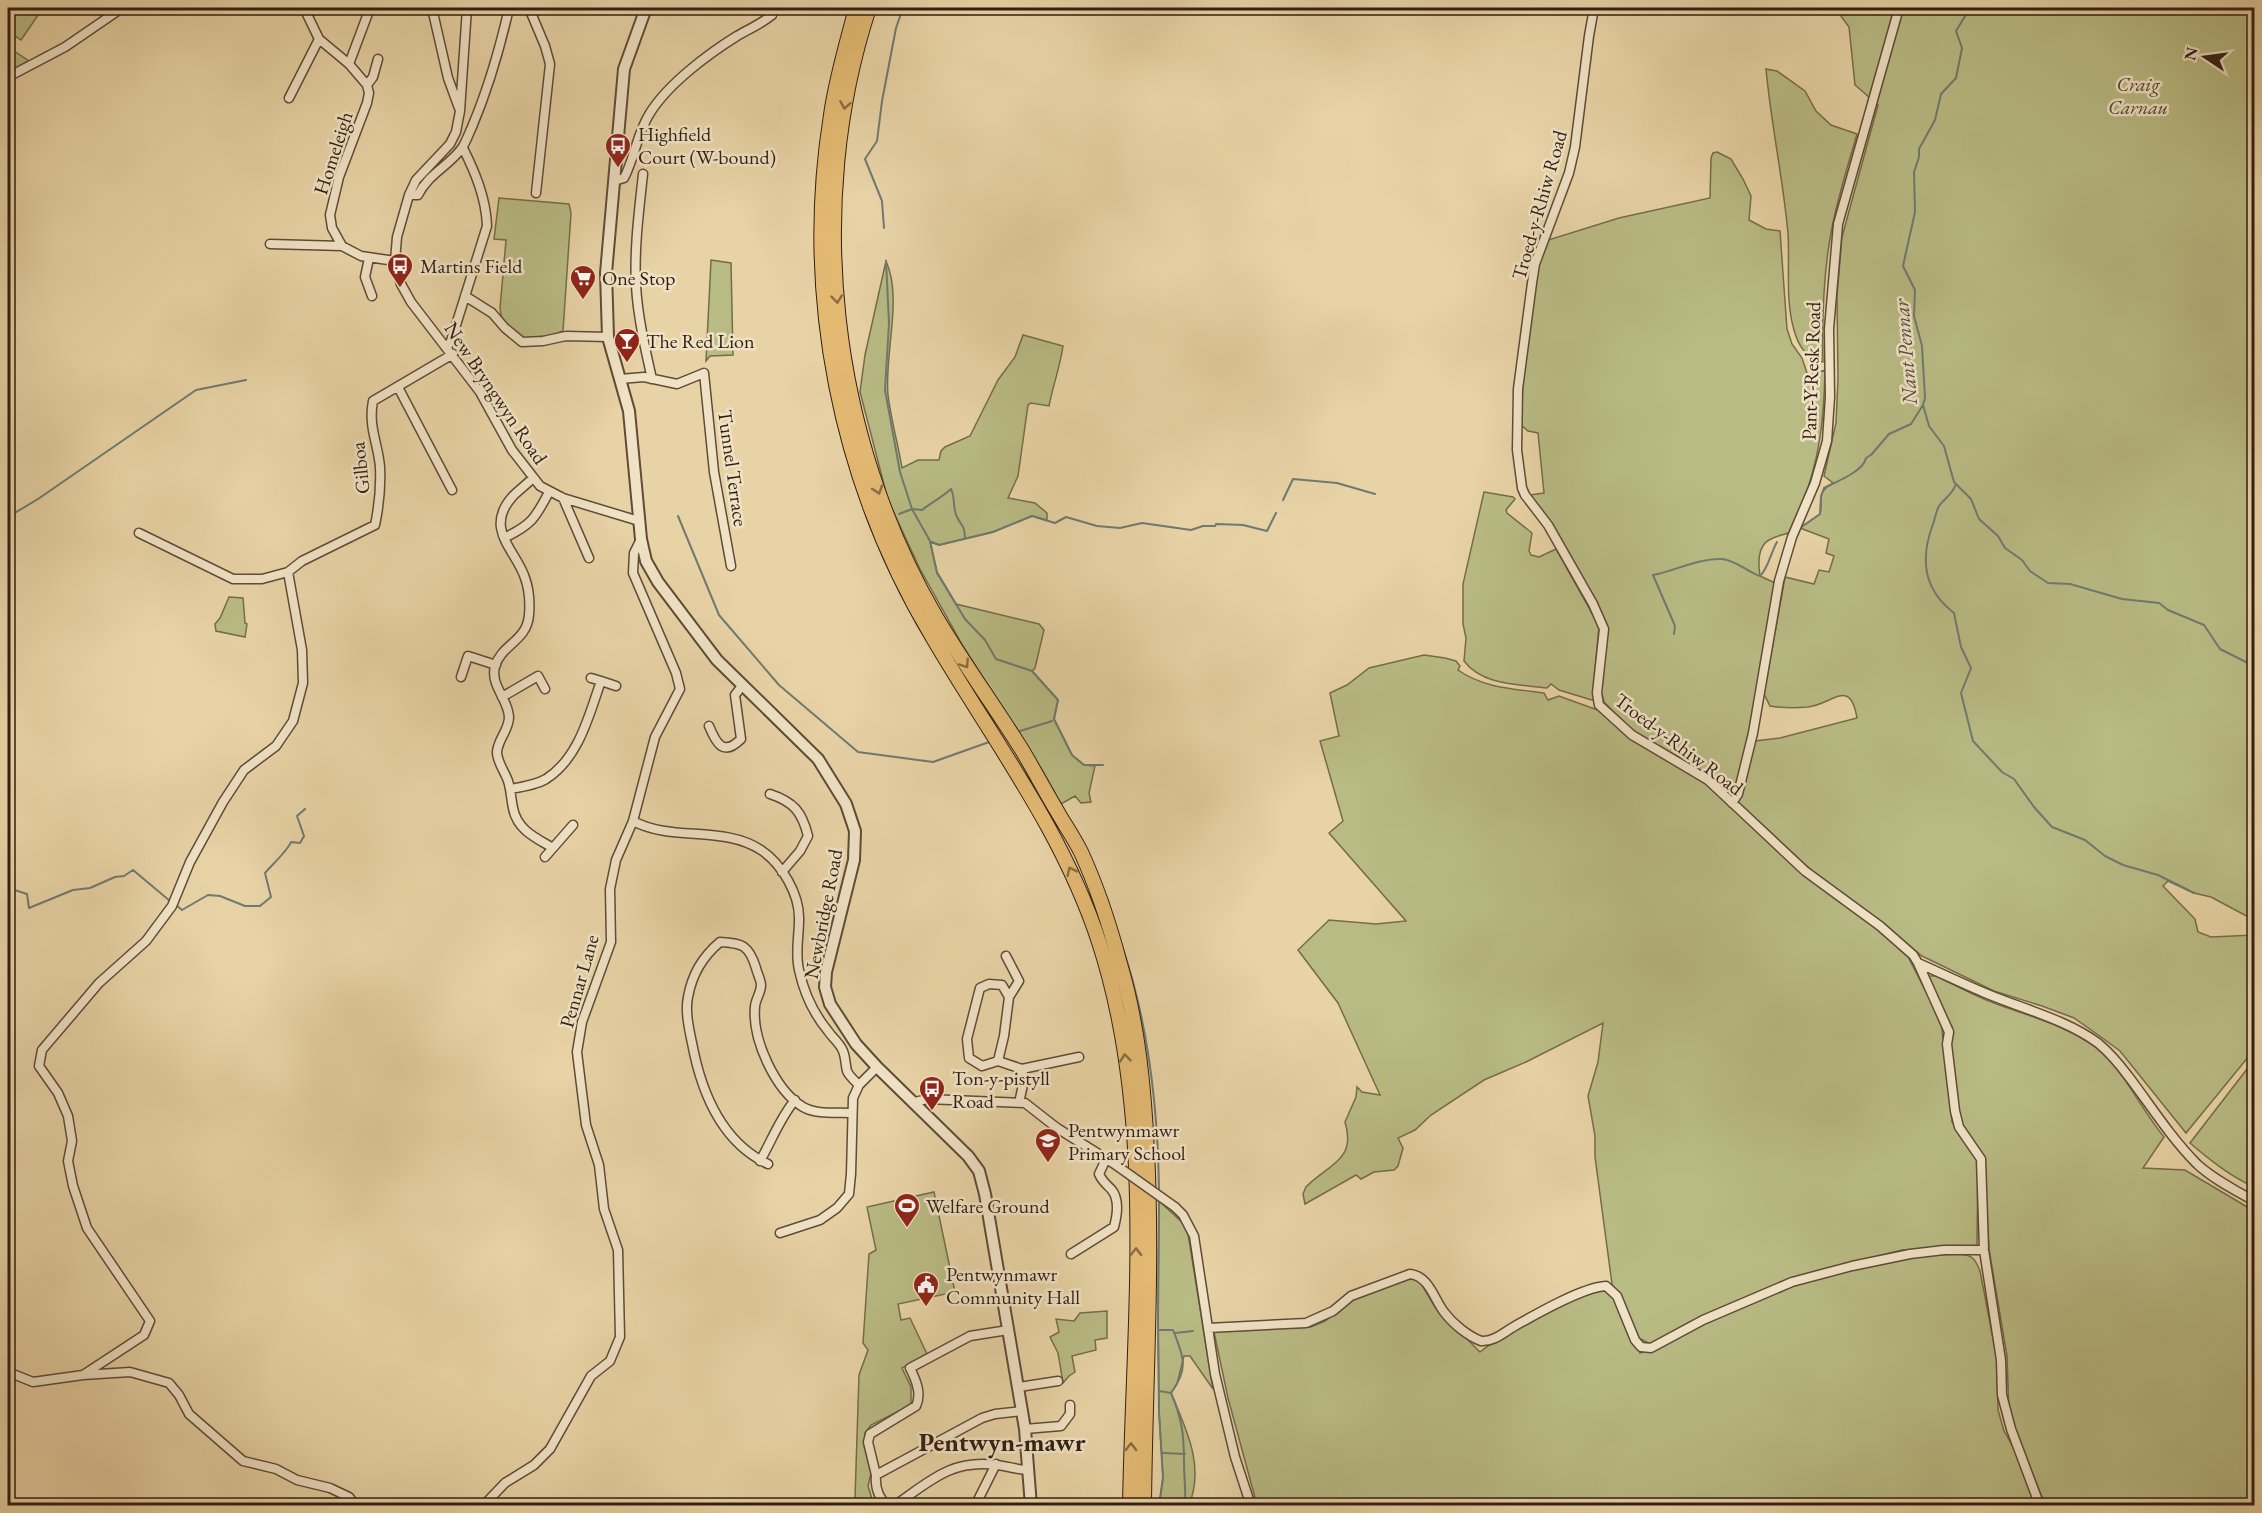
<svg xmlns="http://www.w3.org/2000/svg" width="2262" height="1513" viewBox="0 0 2262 1513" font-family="'EB Garamond',serif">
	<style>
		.green { fill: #b9bb84; stroke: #756c4b; stroke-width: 1.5 }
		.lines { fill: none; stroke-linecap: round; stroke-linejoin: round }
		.stream { stroke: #6f7a70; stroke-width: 2 }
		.minor-casing { stroke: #5f4b37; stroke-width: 11 }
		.tertiary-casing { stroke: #5f4b37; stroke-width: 14 }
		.primary-casing { stroke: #311e12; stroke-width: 16 }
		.minor { stroke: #f0e2c5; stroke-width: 8 }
		.tertiary { stroke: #f0e2c5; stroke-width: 10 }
		.primary { stroke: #e4ba73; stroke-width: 14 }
		.minor-bridge-casing { stroke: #5f4b37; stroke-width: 11; stroke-linecap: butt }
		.minor-bridge { stroke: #f0e2c5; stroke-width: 8 }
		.oneway { stroke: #8a6c42 }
		.labels { text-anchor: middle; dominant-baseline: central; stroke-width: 5; stroke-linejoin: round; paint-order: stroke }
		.park-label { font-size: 20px; font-style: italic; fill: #53452e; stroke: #f0e2c5 }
		.poi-label { font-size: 20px; fill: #311e12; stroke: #f0e2c5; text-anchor: start }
		.street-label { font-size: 20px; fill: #311e12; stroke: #f0e2c5 }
		.water-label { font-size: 21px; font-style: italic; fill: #504c41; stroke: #f0e2c5 }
		.district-label { font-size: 26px; font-weight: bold; fill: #311e12; stroke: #f0e2c5 }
	</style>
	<rect width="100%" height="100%" fill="#e8d3a6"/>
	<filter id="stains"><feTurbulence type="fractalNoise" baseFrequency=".00333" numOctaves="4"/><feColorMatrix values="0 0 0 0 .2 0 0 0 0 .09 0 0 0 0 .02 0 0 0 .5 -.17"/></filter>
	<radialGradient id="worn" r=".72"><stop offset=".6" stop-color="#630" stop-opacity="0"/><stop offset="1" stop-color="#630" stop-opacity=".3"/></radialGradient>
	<path class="green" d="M8,8H43L21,40L8,31Z
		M1839,8H2254V920L2211,897L2194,893L2168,881L2163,886L2195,919L2198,932L2211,937L2254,935V1050L2186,1133L2120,1051L2101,1037L2074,1018L2042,1006L1994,991L1922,956L1864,909L1823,881L1738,802L1755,741L1780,738L1857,718C1850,677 1833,704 1808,707C1797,708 1782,708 1770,706L1764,694L1785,577L1814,584L1819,570L1829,572L1834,556L1826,553L1829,539L1800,528L1820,514C1824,499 1815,493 1833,483L1824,476L1836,423L1838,379L1837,296L1842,237L1878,105L1855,85L1849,27L1838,12Z
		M8,47L29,61L8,72Z
		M1766,69L1777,71L1805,91L1816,111L1831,125L1857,134C1848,166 1837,199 1831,233C1823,276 1822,319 1823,362C1807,360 1798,345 1794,330C1785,299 1790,265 1788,233C1783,178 1771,124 1766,69Z
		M1717,152L1731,159L1743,179L1751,196L1749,220L1766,229L1780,231L1787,329L1792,344L1802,358L1808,376L1825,370C1824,420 1820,457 1802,505C1800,511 1798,521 1795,527C1789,536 1779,534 1771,539C1757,545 1758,563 1760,576L1775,583L1753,714L1734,793L1732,794L1681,758L1649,742L1630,729L1604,702L1601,691L1608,629L1529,495L1544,493L1538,433L1528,431L1521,425C1523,364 1528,300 1545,241L1619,218L1710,198L1711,158L1713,153Z
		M499,198L569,204L571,213L563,331L550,336L524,338L502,321L500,308L506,240L494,239Z
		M711,260L731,263L733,355L710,356L706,361Z
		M886,261C903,298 884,355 888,395C891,419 898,444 902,468L918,460H939L941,451L945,447L970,436L998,380L1015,357L1023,335L1063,346C1060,367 1053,385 1049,406L1031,403L1028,405L1018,476L1008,498L1035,503L1047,513V520L1032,516L993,532L939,545L930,542L937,572L956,604L1039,624L1044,630L1035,668L1032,671L1058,700L1054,719L1072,755L1084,765L1095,766L1089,793L1091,802L1081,803L1075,796L1061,804L1042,770L963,646L920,569L888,500L860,392L865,355Z
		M1484,492L1513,497L1515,499L1506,510L1507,513L1532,533L1529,551L1531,555L1539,557L1556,549L1599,626L1594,682L1595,701L1559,690L1551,684L1547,688C1519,684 1483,686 1464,661L1466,638L1463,624V584Z
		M229,597L243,598L245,623L247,624L245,637L216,631L215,624L220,618Z
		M1424,655L1445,658L1456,661L1460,666L1458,670C1483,688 1515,689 1544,693L1548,700L1559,696L1603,712L1708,784L1904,949L1941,1021L1952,1122L1978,1158L1977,1243L1975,1247L1902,1250L1806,1274L1692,1321L1650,1344L1639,1338L1612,1284L1595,1157V1136L1588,1096L1598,1062L1603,1023L1526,1062L1484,1080L1431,1115L1415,1130L1398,1138L1403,1148L1398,1166L1394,1170L1374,1172L1361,1179L1356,1175L1305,1204L1303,1194L1306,1187C1327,1165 1357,1161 1345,1122L1356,1097L1357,1087L1362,1092L1380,1095L1338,1003L1298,950L1329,920L1376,924L1406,921L1329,833L1343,821L1320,741L1339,736L1330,693L1347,685L1369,668Z
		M1926,976H1936C1955,985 1974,996 1994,1003C2028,1016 2069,1026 2098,1049C2122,1068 2143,1112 2164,1137L2143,1168L2185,1170L2254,1211V1505H2045L2009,1414L2007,1356L1989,1249L1984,1157L1960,1126L1950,1044L1952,1027Z
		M2254,1060V1187C2230,1176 2211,1161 2190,1143Z
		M934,1192L955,1292L898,1304L901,1320L910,1318L927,1354L902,1368L911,1387V1405L871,1425L865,1433L864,1445L871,1473L868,1486L872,1499L855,1498L859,1375L868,1350L863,1343L869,1254L876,1250L867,1207Z
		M1159,1201L1184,1224L1188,1234L1213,1389L1190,1356H1184L1177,1384L1171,1393C1186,1429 1205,1466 1189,1505L1159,1506L1163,1477L1159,1412L1158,1321Z
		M1959,1254C1972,1255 1975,1258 1980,1271L1997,1359L1998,1410L2004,1431L2016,1452L2036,1505H1257L1228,1398L1214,1332L1231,1329L1311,1327L1325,1321L1354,1299L1412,1278L1419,1280L1435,1307L1480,1352C1504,1333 1576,1293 1605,1289L1611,1292L1640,1353L1657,1347L1698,1324L1792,1284L1914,1256Z
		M1107,1311V1338L1095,1340L1096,1350L1072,1356L1075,1372L1069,1376L1063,1383L1058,1353L1050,1337L1059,1332L1056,1319L1074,1321L1080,1313Z"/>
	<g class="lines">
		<path class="stream" d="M1970,8L1956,31L1962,48L1956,78L1941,94L1935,120L1919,149V157L1914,172L1915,212L1903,266L1915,290L1914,316L1922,346L1925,398L1923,405L1929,426L1944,446L1954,482L1971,499L1979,519L1998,536L2005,548L2022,560L2030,571L2048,583L2070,584L2122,599L2159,603L2168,610L2204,625L2220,649L2254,666
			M884,228L882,201L865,159L877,141L882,101L896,28L903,8
			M886,261L889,323L885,390L900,472L912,509L930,541L937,573L965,619L985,640L996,659L1032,671L1058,700L1054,719L1072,755L1084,765H1103
			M1956,484C1952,495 1945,498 1939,506C1936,511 1935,519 1933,524C1920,559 1923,589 1954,613L1961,647L1971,668L1961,693L1973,741L2002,772L2014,779L2034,807L2052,827L2085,840L2105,856L2123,865L2158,875L2194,893
			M1283,500L1293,479L1337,483L1375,494
			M899,514L912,509L922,510C932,502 941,498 951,489C955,497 953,506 956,515C961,526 965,525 965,539
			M678,516L719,615L779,685L858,752L933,762L992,741
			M8,517L38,499L196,390L246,380
			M1800,528L1820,514L1821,496L1824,488C1836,482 1864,471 1866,458L1871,455L1889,434L1911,424L1923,405
			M932,542L939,545L993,532L1032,516L1055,523L1066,517L1097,526L1120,528L1142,523L1191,530L1203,526H1215L1216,524L1243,525L1267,531L1276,513
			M1674,634L1675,626L1653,575C1675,571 1698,558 1722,559C1736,560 1747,572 1760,576C1768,569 1771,552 1777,542
			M1017,732L1052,721
			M1052,789L1063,808
			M8,888L27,894L29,908L73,890L90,888L115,877L124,876L133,870L170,901
			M175,904L182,910L208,895L220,896L245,906H260L271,897L265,873C272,865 288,850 291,842L300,843L304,836L297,816L305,809
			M1120,940C1148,1019 1158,1108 1159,1191
			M1159,1330H1173C1183,1356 1190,1367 1171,1393C1182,1418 1184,1435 1184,1462C1184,1477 1186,1491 1185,1506
			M1175,1333L1193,1331
			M1159,1391L1171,1393
			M1163,1453L1185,1454
			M1159,1506L1163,1478L1159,1412L1158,1321L1159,1200"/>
		<defs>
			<path id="minor" d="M304,8L319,39L349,64L367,85
				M432,8L448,78L459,108
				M467,8L460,111L456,132L450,144L416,180L409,195L397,237L395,261L401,284L411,302L480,392L512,450L540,486L563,498L639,521
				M529,8L545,46L550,64L536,193
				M1594,8L1589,36L1575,147L1569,173L1535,264L1532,283L1518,389L1517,450L1522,488L1525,495L1548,525L1593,604L1604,629L1597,693L1599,705L1632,735L1708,780L1805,871L1880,926L1913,955L1918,963C1941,973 1963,984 1985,993C2023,1009 2065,1019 2098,1043C2110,1053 2120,1065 2129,1077C2151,1106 2171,1138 2197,1164C2213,1179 2235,1190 2254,1201
				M378,59L373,77L367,85L369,93L367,103L339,177L330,215L332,228L342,246L361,256L395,261
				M349,64L370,8
				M8,77L65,47L122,8
				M289,98L319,39
				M643,174C639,211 634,249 636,286C638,318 645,348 652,379
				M614,181L624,178C635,157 637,133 650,113C668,84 708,54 737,36C749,29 761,24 772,15
				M409,195H418C428,174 449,166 462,148C466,142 469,133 472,127C488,89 500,48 509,8
				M270,244L342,246
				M369,258L365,277L372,296
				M465,296L492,313L505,328L522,342L543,341L566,336L608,337
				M447,347L451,341L487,226C486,198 475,172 463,148
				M620,379L644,377L677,384L704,373L714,472L731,566
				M398,387L452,490
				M533,478C527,484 519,490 513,496C483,529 516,550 525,578C529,589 530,603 529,615C527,641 502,644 495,666C490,686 508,698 509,717C509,730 498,739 497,752C497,762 505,772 508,781C511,790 511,799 513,808C517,830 536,838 553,848
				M563,498L589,558
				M139,533L233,579H262L288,572L302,561L375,525C379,506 381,487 380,467C378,443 368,427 373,401L453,354
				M504,538C531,525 535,519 549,492
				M461,677L468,656L496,665
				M591,678L601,681
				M502,697L538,676L545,689
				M709,726C716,743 723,757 741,739L735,695L742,686
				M510,789C522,787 536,785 546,779C579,758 589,715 601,681L616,686
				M770,794C794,802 802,812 808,836L800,851L782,872
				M1732,803L1738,794L1753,733L1779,581L1792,537L1815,483L1827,441L1830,397L1829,329L1838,224L1899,8
				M633,821C672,842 723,825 761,850C782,864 800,895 799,920C799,937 795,953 799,970C804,993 813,1013 828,1031C832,1037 839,1043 842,1049C846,1056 845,1064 847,1071C849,1076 855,1081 859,1085
				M545,857L573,825
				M1006,956L1019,981L1009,997
				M1918,963L1949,1032L1947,1044L1955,1111L1959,1127L1981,1159L1984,1250L2001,1360L2002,1395L2011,1429L2040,1506
				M989,984L1002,985L1009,997L1004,1036L998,1061L982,1066L969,1058L967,1039L980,988Z
				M998,1061L1022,1069L1024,1080L1019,1103
				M1022,1069L1079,1057
				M915,1102L927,1099L1025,1103L1057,1128L1113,1163
				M760,1161C772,1140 780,1118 795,1100
				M768,1164C721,1142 701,1091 692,1043C689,1029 685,1011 688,997C692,974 702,957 720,942C742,943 749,945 756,968C757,973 761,980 761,985C761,993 755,1000 755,1007C752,1039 775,1090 803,1107C817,1115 837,1112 852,1113
				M1175,1207L1183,1215L1194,1236L1215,1374L1235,1457L1251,1506
				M780,1233L820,1220L837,1208L849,1194L851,1174L853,1098L859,1085L877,1067
				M1071,1254L1114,1227C1117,1216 1120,1199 1111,1189C1106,1184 1102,1181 1099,1174L1106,1159
				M1208,1328L1306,1323L1333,1311L1351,1296L1410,1274C1429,1276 1434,1299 1444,1312C1453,1324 1468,1336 1481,1341C1494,1342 1504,1332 1515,1326C1536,1314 1583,1287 1606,1286L1617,1296L1635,1340L1641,1347L1651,1348L1703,1320L1792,1282L1852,1266L1910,1254L1944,1250H1984
				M8,1372L33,1382L83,1375L130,1372L169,1383L179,1395L189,1414L243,1461L276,1469L297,1480L330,1488L349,1497L356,1506
				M83,1375L144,1335L150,1321L87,1228L73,1186L68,1161L72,1141L68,1116L58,1093L39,1066L42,1050L99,983L146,941L172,906L190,862L223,802L244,770L276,746L293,721L303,683L302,650L288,572
				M1019,1387L1058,1381
				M1025,1429L1061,1426L1070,1414V1405
				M876,1475L868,1442L870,1434L916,1406C922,1394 916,1380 910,1368L970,1336L1008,1330
				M483,1506L505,1483L534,1465L550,1449L591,1376L610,1361L620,1337L618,1250L604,1209L599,1165L586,1125L577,1052L582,1022L611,942L610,889L616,860L633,821L655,737L680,689L676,673L633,573L634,553L641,539
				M888,1506C878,1498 875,1487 876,1475L982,1418L995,1414L1022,1411
				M894,1506C929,1482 951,1459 996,1465C1008,1466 1018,1470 1029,1470
				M975,1506L996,1464"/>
			<path id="tertiary" d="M646,8L624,69L606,273L608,337L629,411L641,539L646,561L658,582L717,660L818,759L846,804L855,831L854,860L826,972L825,987L830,1004L856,1044L877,1067L968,1156L979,1171L985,1194L1025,1429L1031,1506"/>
			<path id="primary" d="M856,8C847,43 836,79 831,115C802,295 840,483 933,638C992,739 1062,829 1099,942C1157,1120 1133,1321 1130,1506
				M869,8C804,206 831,437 936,617C963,663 994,705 1022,750C1034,770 1045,791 1057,811C1065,825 1074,838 1081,852C1097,887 1110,926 1120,964C1138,1024 1144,1088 1147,1151C1153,1269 1145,1387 1144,1506"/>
		</defs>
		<use href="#minor" class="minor-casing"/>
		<use href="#tertiary" class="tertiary-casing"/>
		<use href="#primary" class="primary-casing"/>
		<use href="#minor" class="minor"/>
		<use href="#tertiary" class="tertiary"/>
		<use href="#primary" class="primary"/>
		<defs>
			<path id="minor-bridge" d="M1113,1163L1175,1207"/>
		</defs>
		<use href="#minor-bridge" class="minor-bridge-casing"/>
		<use href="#minor-bridge" class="minor-bridge"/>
	</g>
	<defs><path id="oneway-chevron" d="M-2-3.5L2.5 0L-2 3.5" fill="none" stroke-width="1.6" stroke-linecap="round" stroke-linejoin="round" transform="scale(1.5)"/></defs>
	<g class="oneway">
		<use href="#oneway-chevron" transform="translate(845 105) rotate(100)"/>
		<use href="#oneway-chevron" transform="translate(837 299) rotate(84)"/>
		<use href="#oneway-chevron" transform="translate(878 490) rotate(72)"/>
		<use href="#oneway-chevron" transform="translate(965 664) rotate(57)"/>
		<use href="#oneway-chevron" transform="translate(1071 871) rotate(-116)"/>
		<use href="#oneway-chevron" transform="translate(1125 1058) rotate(-96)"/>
		<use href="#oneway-chevron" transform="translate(1136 1252) rotate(-89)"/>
		<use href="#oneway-chevron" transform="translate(1131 1447) rotate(-89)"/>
	</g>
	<defs>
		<symbol id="bus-pin" viewBox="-11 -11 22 30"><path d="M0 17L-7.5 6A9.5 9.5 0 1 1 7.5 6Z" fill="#8f2418" stroke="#f0e2c5"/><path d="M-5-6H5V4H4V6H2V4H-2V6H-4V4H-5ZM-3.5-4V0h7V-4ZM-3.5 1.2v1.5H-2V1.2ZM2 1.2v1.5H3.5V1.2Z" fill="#fff"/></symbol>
		<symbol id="supermarket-pin" viewBox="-11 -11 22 30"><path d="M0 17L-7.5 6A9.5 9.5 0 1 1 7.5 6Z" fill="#8f2418" stroke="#f0e2c5"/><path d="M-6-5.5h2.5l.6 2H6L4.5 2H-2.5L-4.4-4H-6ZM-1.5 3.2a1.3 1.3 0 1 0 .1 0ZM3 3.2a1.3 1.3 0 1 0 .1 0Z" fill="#fff"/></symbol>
		<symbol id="bar-pin" viewBox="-11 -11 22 30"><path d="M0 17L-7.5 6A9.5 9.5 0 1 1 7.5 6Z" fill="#8f2418" stroke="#f0e2c5"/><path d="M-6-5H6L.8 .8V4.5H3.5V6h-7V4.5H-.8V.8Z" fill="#fff"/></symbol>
		<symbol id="school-pin" viewBox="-11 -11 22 30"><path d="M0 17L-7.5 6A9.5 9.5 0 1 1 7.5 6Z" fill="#8f2418" stroke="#f0e2c5"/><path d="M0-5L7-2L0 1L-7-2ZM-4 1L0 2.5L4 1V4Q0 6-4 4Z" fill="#fff"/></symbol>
		<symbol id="stadium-pin" viewBox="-11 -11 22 30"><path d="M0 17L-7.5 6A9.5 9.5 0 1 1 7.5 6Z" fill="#8f2418" stroke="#f0e2c5"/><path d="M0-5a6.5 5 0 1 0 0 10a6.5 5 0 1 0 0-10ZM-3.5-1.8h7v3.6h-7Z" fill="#fff"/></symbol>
		<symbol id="civic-pin" viewBox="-11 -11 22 30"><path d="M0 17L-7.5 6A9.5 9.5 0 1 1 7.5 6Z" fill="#8f2418" stroke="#f0e2c5"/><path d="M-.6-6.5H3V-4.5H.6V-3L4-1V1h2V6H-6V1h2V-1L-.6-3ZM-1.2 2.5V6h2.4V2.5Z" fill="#fff"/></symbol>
	</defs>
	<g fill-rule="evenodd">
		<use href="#bus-pin" x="603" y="131" width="30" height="40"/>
		<use href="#bus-pin" x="385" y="251" width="30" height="40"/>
		<use href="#supermarket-pin" x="568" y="263" width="30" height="40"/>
		<use href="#bar-pin" x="612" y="326" width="30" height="40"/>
		<use href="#bus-pin" x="917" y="1074" width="30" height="40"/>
		<use href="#school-pin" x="1033" y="1126" width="30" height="40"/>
		<use href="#stadium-pin" x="892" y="1191" width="30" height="40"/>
		<use href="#civic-pin" x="911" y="1270" width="30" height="40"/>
	</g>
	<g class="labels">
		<g class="park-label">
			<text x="2138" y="84">Craig<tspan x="2138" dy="23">Carnau</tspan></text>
		</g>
		<g class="poi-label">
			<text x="638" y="134">Highfield<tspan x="638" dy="23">Court (W-bound)</tspan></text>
			<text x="420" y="266">Martins Field</text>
			<text x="602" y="278">One Stop</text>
			<text x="646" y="341">The Red Lion</text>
			<text x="952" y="1078">Ton-y-pistyll<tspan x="952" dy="23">Road</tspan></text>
			<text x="1068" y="1130">Pentwynmawr<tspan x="1068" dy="23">Primary School</tspan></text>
			<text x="926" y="1206">Welfare Ground</text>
			<text x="946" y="1274">Pentwynmawr<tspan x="946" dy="23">Community Hall</tspan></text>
		</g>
		<g class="street-label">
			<text transform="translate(333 153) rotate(-72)">Homeleigh</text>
			<text transform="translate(1539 205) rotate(-74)">Troed-y-Rhiw Road</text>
			<text transform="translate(1811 371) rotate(-88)">Pant-Y-Resk Road</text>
			<text transform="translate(496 393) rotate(56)">New Bryngwyn Road</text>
			<text transform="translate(360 468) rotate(-96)">Gilboa</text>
			<text transform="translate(733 468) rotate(82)">Tunnel Terrace</text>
			<text transform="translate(1679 744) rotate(37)">Troed-y-Rhiw Road</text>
			<text transform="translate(823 914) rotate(-79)">Newbridge Road</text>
			<text transform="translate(579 981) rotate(-74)">Pennar Lane</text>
		</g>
		<g class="water-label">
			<text transform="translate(1905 352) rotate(-95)">Nant Pennar</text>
		</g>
		<g class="district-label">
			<text x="1002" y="1442">Pentwyn-mawr</text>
		</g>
	</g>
	<rect width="2262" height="1513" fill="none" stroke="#e8d3a6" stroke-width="30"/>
	<rect x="9" y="9" width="2244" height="1495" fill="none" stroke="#311e12" stroke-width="3"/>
	<rect x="15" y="15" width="2232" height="1483" fill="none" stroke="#311e12" stroke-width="1.5"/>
	<g transform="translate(2205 57) rotate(283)" stroke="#f0e2c5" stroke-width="4.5" paint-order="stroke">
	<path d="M0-4.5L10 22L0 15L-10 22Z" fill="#311e12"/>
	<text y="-9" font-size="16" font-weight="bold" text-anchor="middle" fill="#311e12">N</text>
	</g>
	<rect width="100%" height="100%" filter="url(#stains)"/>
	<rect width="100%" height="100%" fill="url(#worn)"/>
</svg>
